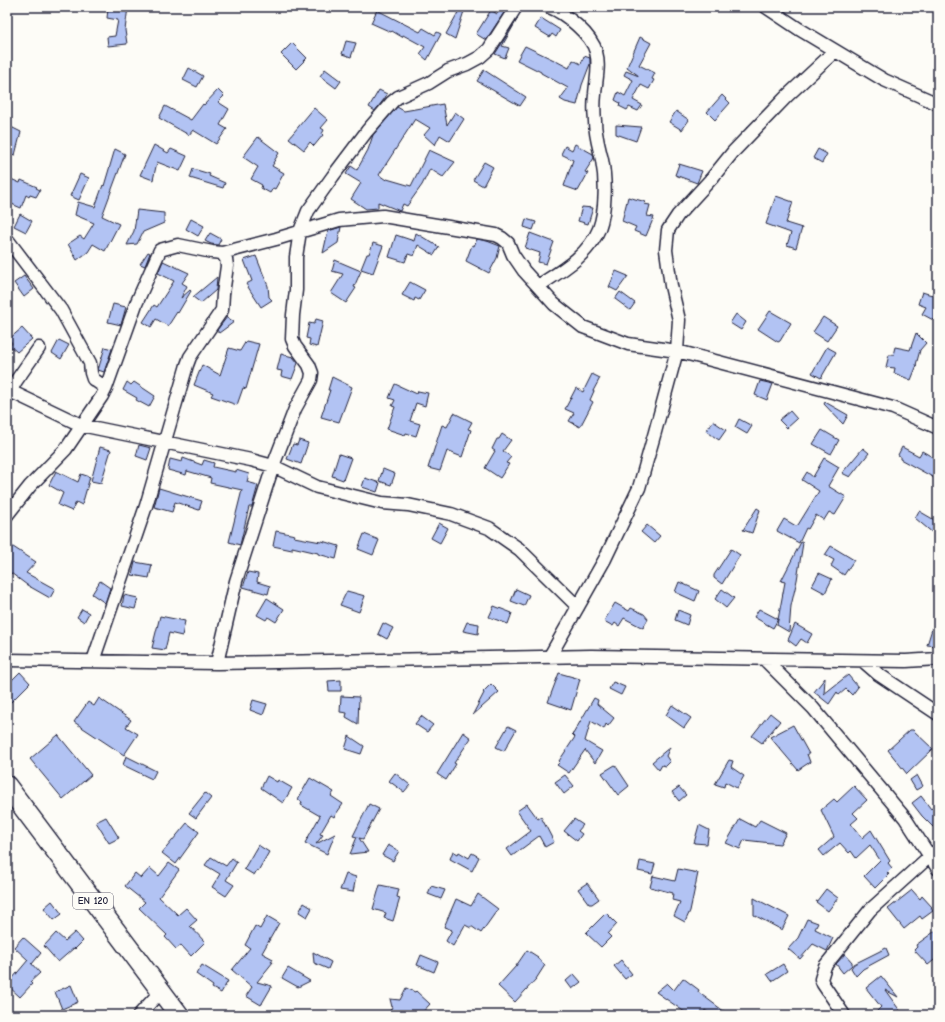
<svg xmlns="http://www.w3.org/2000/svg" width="945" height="1022" viewBox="0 0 945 1022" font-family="'Comic Neue',sans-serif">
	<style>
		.building { fill: #b2c3f3; stroke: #22223b }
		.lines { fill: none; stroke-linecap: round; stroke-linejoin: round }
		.street-casing { stroke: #22223b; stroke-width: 15 }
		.primary-casing { stroke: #22223b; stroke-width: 22 }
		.street { stroke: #fdfcf7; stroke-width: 12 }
		.primary { stroke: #fdfcf7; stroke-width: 19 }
		.labels { text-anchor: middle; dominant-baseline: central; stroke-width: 4; stroke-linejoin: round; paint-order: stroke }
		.shield { fill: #fdfcf7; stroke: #646373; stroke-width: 1 }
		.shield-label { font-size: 10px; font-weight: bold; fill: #22223b }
	</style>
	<rect width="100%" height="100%" fill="#fdfcf7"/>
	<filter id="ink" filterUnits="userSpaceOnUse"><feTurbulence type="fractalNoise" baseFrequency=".025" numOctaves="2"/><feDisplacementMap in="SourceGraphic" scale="8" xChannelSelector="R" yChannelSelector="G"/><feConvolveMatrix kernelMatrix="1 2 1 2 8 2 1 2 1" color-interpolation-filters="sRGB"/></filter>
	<g filter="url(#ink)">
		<path class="building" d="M119,7H128L125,30L127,44L108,46L107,37L115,36L118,20L107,18L108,9L119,10Z
			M461,7L465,8L455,39L446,34Z
			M503,7L507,8L486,40L476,34L491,10L497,14Z
			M377,10L420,32L423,28L435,35L437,32L441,34L427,60L420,54L425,47L403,35L402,37L392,31L391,32L371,23Z
			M518,18L502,46L509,48L505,58L495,54Z
			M541,18L560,30L556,37L552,34L550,37L535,28Z
			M640,37L651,43L639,65L655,73L652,79L654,80L649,89L641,85L633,100L642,105L638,111L629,107L627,110L619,106L620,103L615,100L618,92L625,96L633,80L624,75L626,71L639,76L627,67Z
			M346,41L356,43L351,57L342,54Z
			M292,43L307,58L296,69L281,54Z
			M525,46L554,60L569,68L573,60L581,64L584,56L590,58V64L582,85L577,105L565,102L560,99L568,88L541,73V72L517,60Z
			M189,68L203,76L197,87L183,80Z
			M325,69L341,81L336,88L320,76Z
			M484,70L526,97L520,106L477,81Z
			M218,90L224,96L218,102L229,109L220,125L227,129L216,144L193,130L189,135L159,118L165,106L191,120L203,104L204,105Z
			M379,90L387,94L385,98L375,111L369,107Z
			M722,95L730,103L715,120L707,112Z
			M443,104L447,125L455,112L464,119L450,141L440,135L435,145L424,135L430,128L415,119L379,175L386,180L387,179L411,186L429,150L455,162L443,177L430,169L422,185L407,206L403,204L400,211L378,202V208L366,209L351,199L361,183L346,174L351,166L357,170L368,150L373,135L397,107L404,111Z
			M314,108L328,120L321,128L324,130L322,134L323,135L314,146L310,142L304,150L289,138Z
			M676,111L689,120L682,130L669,122Z
			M616,125L641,127L636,141L616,134Z
			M11,127L21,132L15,155L7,153V135Z
			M258,137L279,153L273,163H274L272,166L284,173L275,189L273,188L270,193L261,188L262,185L251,179L258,167L243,157Z
			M575,144L593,154L594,158L585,172L588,173L578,191L564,186L573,160L561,154L565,146L572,150Z
			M154,145L168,153L171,149L187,156L180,171L157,162L153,180L140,175Z
			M115,149L125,154L102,216L119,224L105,251L93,244L88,252L77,260L68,244L80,236L84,239L94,223L75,215L78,202L95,207L103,185L104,186Z
			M818,149L827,154L822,163L813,158Z
			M484,162L493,167L483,186L473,180Z
			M679,164L702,171L697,183L675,175Z
			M193,169L210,174L209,176L225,183L223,188L190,178Z
			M80,174L89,178L79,200L70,196Z
			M11,179L20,183L21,180L37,187L36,188L40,190L36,197L30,195L29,197L26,195L21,208L7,202V187Z
			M776,196L793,202L786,223L802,228L796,248L787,245L791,233L766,224Z
			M628,197L646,202L644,204L650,205L647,216L654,217L646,236L634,231L636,227L622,221Z
			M582,207L593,208L588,224L578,221Z
			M137,210L164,213V223L143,232L137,244L127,245L134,231Z
			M20,214L32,221L26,232L14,226Z
			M191,219L204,226L198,236L186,229Z
			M526,219L536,222L533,230L524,227Z
			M341,227L338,243L323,253L328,231Z
			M210,233L221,239L218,245L211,244L205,241Z
			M416,233L439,247L434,255L418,245L414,256L408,254L405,262L389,257L396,235L414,241Z
			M530,233L554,242L546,264L538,262L540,253L525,248Z
			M477,239L487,241L500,246L497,258L489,273L466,261L472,245L474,246Z
			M373,243L383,246L373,273L361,269L367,254H369Z
			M148,252L150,253L145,266L140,264Z
			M256,256L268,286L269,297L272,300L261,307L246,284L252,281L244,260Z
			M335,260L361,271L354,287L356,288L346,303L331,293L343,274L332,271Z
			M163,261L189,273L182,283L187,286L181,298L190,290L191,291L178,313L177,312L168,326L156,319L151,327L143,322L154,305L157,307L174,281L158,273Z
			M616,271L628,276L617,291L609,287Z
			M24,276L34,289L24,297L14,283Z
			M217,277L216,290L201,303L193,297Z
			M410,282L425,290L419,300L415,298L414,301L402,295Z
			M938,282V315L935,321L922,314L926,307L918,304L922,292L932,295Z
			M620,292L635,303L630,310L615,299Z
			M113,304L126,307L121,325L108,322Z
			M770,311L791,323L780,341L778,342L758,329Z
			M736,314L746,322L741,330L730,323Z
			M227,317L234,322L219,333L217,330Z
			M823,317L837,326L827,341L813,332Z
			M316,319L323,321L317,347L309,345L310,339L306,338L309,323L314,324Z
			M22,328L32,339L17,352L10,346L12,343L9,339Z
			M916,333L926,343L920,350L916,365H917L911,380L894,373L895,368L886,367L889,355H893L895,347L910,350Z
			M59,340L69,345L61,359L52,353Z
			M246,341L259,344L246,389L243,388L237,405L211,396L213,393L194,385L202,365L220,375L229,348L240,351Z
			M105,347L112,349L104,372L98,370Z
			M827,347L836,352L821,378L812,373Z
			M281,354L293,357L298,363L292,379L281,376L282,371L277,370Z
			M592,374L600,378L593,391H594L590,400L593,402L580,427L569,421L574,413L565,409L576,388L583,392Z
			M332,377L352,387L339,422L321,417L330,390H328Z
			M760,381L773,384L767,400L755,395Z
			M127,382L131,385L134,382L155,396L149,407L136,400L137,398L123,390Z
			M395,384L417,394L418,391L428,393L425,406L416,403L410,421L420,424L416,436L406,433L405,435L387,429L395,407L392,406L395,400L389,398Z
			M825,402L848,415L843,424L824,404Z
			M790,411L797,419L787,428L779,420Z
			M454,413L472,422L468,429L471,430L462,457L447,451L440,471L428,468L442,425L447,427Z
			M739,419L752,426L747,434L735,427Z
			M713,421L726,430L719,440L706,431Z
			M822,430L839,440L831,454L813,444Z
			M502,434L511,440L503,451L511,457L506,463L509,464L500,478L485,468L495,451L492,449L497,439H499Z
			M299,440L308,443L301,464L287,459L293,444L297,445Z
			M139,445L151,448L147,460L136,456Z
			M100,447L111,450L101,483L91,481Z
			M902,447L919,456L922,451L934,458L933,459L938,461V480L900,459V456L898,455Z
			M863,448L869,453L850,477L842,473Z
			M339,454L351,458L343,480L332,476Z
			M183,458L202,465L204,460L214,463L213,467L236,472V470L249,474L247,482L258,485L252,507H249L240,545L229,542L242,490L210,483L211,478L187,471L186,475L168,470L170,459L182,462Z
			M824,458L839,467L828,486L846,497L835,515L829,512L824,520L816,515L808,529L806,528L799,543L777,531L784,519L796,526L798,525L819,491L802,480L807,472L813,477Z
			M383,469L395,474L391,485L379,481Z
			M56,471L78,482L81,474L90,477L82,505L76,502L72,511L58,505L63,493L49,485Z
			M365,478L380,483L377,492L362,487Z
			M159,488L202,501L199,510L175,502L172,512L154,507Z
			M757,508L760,510L752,533L743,530Z
			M919,511L938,522V529L934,534L915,518Z
			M439,523L448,528L440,543L431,538Z
			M647,525L660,536L654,543L641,532Z
			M276,531L295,535L294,537L321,542L322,541L339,546L336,559L318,554V553L292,547V550L273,546Z
			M364,534L379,540L373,555L358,549Z
			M801,542L803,543L797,580L791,606L789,632L777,625L785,582L781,581Z
			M7,543L36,562L26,573L55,589L50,598L27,585L7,570Z
			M831,546L854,560L844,575L831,566L834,560L825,555Z
			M731,549L740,555L722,584L714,578V575Z
			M135,562L152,565L149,578L132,575Z
			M248,572L258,574L257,582L270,586L268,594L243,587Z
			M819,573L832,579L825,593L812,586Z
			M100,581L110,588L105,603L92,594Z
			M679,582L699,591L695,601L675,592Z
			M516,589L529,595L524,606L511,601Z
			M722,589L734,598L726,608L715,599Z
			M347,591L365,596L359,612L340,605Z
			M124,595L138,598L135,609L122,606Z
			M267,598L284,609L276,622L268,617L266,620L257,615Z
			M615,603L629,611L631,608L644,614L648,619L643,628L624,618L619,626L615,623L613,626L604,621Z
			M494,606L512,613L508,624L489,617Z
			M82,609L89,613L84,622L77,617Z
			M759,609L778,619L773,628L754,617Z
			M678,610L690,615L687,625L675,620Z
			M160,616L185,621L182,636L169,633L165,650L152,648Z
			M936,616L938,617V646L927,645Z
			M467,622L479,624L478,634L463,631Z
			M383,623L393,628L387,639L378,634Z
			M795,624L812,634L807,643L801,639L796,646L788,640Z
			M20,672L30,683L7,706V685Z
			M559,673L580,679L571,710L548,702Z
			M848,675L858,687L852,695L846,689L839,695L837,692L829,704L814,692L825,678L824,694Z
			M341,680V691H329L328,681Z
			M613,682L625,687L621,695L609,689Z
			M491,684L499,692L473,715V714L484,693L483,692Z
			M341,696L359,697L358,724L346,717L347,713L340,712Z
			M99,698L131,720L126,727L138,734L124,755L74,722L88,702L94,706Z
			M594,698L598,700L597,704L614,718L608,726L606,724L604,729L591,721L585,741L602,751L595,763L585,750L569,773L557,765L560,762L559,761L575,737L572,734H573Z
			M253,700L267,704L263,715L250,710Z
			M672,705L691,718L684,728L666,715Z
			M770,713L780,721L762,743L752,736Z
			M421,716L433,725L427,732L415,724Z
			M793,725L809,754H807L810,762L798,770L770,737Z
			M508,726L516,730L504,751L496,747Z
			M910,730H913L933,749L907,774L888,750Z
			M463,732L471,738L454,763L456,764L446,780L437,774Z
			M58,735L91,775L63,799L30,759Z
			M349,736L364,746L361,754L345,749Z
			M670,747L666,756L670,762L666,766L662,765L659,770L652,762Z
			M126,756L156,771L152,779L123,765Z
			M729,760L733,761L731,767L744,776L737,788L725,782L724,787L715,784Z
			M615,765L629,786L618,795L602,773Z
			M395,773L410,785L404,792L389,781Z
			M565,775L574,786L564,794L555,782Z
			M917,775L923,786L916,790L910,780Z
			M267,776L277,782L278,780L292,788L283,803L261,788Z
			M310,778L334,792L331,796L343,804L334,817L331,815L320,834L323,835L316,844L335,834L327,854L305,843L320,816L301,805L302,802L298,799Z
			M854,786L867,800L853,813L858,818L851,824L862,838L871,830L890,861L888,863L892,868L887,873L889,874L875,888L864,876L880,860L870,845L856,858L851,851L849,853L840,843L824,856L819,850L834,837L821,810L834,799L837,802Z
			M679,787L686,795L679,801L672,792Z
			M205,793L211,798L196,818L189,813Z
			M921,796L931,809L938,802V822L933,827L922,816L912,803Z
			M369,804L379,809L363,839L359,838L368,852L350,854L357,837L353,836Z
			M527,804L538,819L541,817L554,842L545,847L539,836L512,856L507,849L531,831L517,811Z
			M106,817L119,838L109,843L96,822Z
			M574,819L583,825L578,831L582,834L577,841L564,831Z
			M740,819L755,827L760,820L786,833L780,844L744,840L740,849L726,843Z
			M187,823L199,832L176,864L162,853Z
			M699,825L709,830L707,844L694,843Z
			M258,845L269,852L258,871L257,870L254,875L244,869Z
			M388,845L399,851L393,861L382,855Z
			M453,851L458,854L459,852L469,858L472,853L479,857L472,871L450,859Z
			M211,857L226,866L232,858L237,862L226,880L234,885L226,896L212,887L220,874L205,865Z
			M640,861L655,864L652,874L638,871Z
			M169,863L179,870L159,897L178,915L186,908L197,920L190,926L205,942L191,956L181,945L176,949L165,937L167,935L139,908L145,902L125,886L135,873L141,878L150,868L159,876Z
			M678,869L698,873L690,911L685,922L674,916L680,902L672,900L673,893L650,887L653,876L675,881Z
			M346,874L356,877L353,892L340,890Z
			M587,883L599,899L592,904H589L578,889Z
			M380,885L399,889L397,897L400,898L393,921L384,918L386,913L373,909Z
			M431,886L445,890L441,899L428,894Z
			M826,889L838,898L828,911L816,902Z
			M912,890L920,899L922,896L932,907L931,908L933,911L922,919L920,916L904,929L888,909Z
			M478,894L498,909L481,933L471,926V928L465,925L453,946L446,941L452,930L444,927L456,899L471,906Z
			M754,898L789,916L782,930L754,915Z
			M52,901L62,914L54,920L44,908Z
			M304,903L312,908L307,917L299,912Z
			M606,913L617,924L608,934L611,937L601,947L586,933Z
			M267,916L279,923L262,953L273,959L271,962H273L257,982L272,986L261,1005L246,996L252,987L232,970L250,948L245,945L255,926L260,929Z
			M807,919L818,923L815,929L833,938L827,951L813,944L800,959L788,949L798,938Z
			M938,929V957L928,965L914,950L917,947L916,945Z
			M75,932L83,941L75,949L74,948L58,962L44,946L56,933L65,941Z
			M23,937L41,953L32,964L31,963L40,973L30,982L32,984L20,997L7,985L28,960L14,947Z
			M886,948L889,955L863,969L856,976L851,968L854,964Z
			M527,950L538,957L537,958L545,965L536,979L515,1002L498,986L516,966Z
			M313,952L331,962L328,969L314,963Z
			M845,954L852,962V965L843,973L836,964Z
			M421,955L438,962L434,972L417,965Z
			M621,960L632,974L625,979L614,966Z
			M783,964L787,971L772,981L767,974Z
			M202,965L228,981L221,993L212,988L213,986L196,974Z
			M288,968L310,981L298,987L282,978Z
			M574,974L581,982L572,989L566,981Z
			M881,976L898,997L885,990L903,1015H873L881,1007L866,988Z
			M683,978L699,990L698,992L729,1015H712L705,1010L703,1015H689L656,992L667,983L674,990Z
			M71,985L78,1002L62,1009L55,992Z
			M406,988L415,992L416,991L430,1004L420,1015H388L392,1007L390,999L400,1000Z"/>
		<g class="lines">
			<defs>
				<path id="street" d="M766,7L799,29L884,80L938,104
					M7,239L61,310L90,363L91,373L93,379L106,388
					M538,286C561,271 588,256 599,229C606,210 606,180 602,160C599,147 595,135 595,121C594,112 594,103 595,94C596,80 600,65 596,52C592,35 565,13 549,7
					M10,391L81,425L251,460L273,466L317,487L382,503L408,505L451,514L489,528L519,549L578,607
					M7,397L16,381L39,348
					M7,515L30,486L66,449L102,396L106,388L136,304L160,250L178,245L212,252L222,253L276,239L339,220L383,216L496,235L502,238L508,243L513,255L524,271L554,304L583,327L628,344L677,351L893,408L938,428
					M550,656L605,559L639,488L655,432L677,351L679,320L671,286L666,250L668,230L678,215L712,178L733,152L787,96L835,51
					M764,659L813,708L905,818L938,869
					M7,660L217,663L591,656L906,661L938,659
					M93,661L146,506L187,365L190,357L222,310L223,294L227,266L226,259L222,253
					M863,661L878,674L938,714
					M217,663L236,581L273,466L295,409L311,380L312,373L309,365L295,346L292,339L293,315L296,290V257L300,231L308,211L333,176L367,131L392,102L398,97L429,83L448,71L467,64L480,57L489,49L516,7
					M139,1015L161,991
					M844,1015L823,984L821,979L825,966L870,910L930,856L938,850"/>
				<path id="primary" d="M7,786L179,1015"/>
			</defs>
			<use href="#street" class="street-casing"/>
			<use href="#primary" class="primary-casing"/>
			<use href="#street" class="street"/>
			<use href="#primary" class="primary"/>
		</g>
	</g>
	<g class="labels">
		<rect class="shield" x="73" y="893" width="40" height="16" rx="3"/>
		<g class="shield-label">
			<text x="93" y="901">EN 120</text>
		</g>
	</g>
	<rect width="945" height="1022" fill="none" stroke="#fdfcf7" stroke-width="24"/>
	<rect x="12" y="12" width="921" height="998" fill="none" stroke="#22223b" stroke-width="1.5" filter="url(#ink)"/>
</svg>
